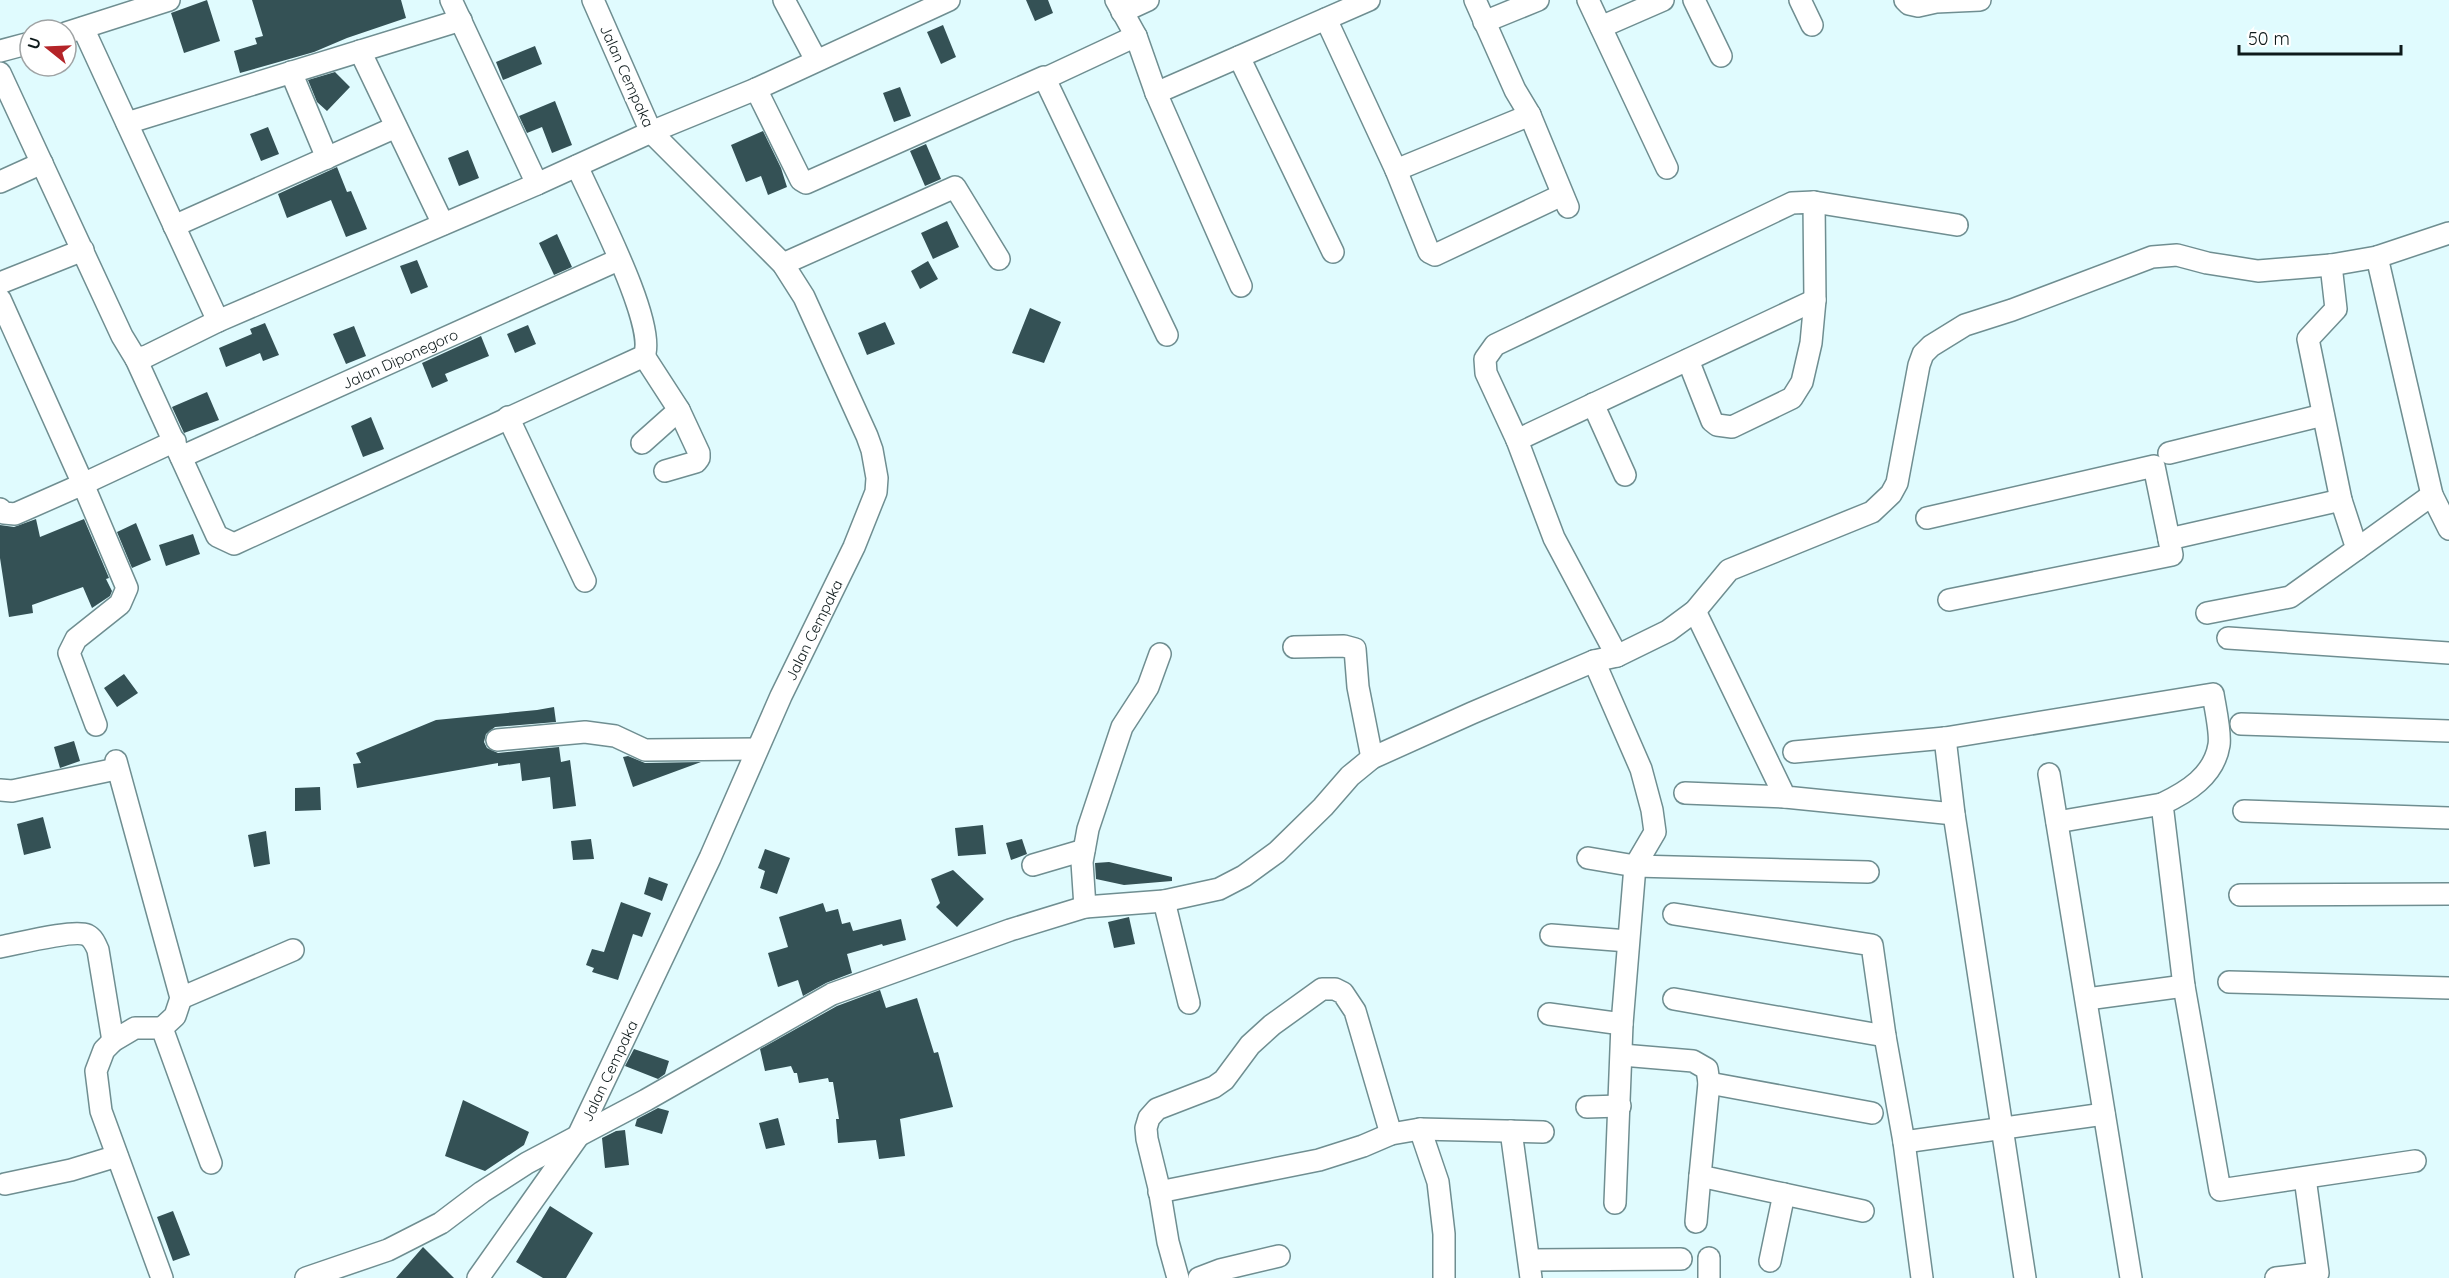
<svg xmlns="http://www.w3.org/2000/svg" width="2449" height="1278" viewBox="0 0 2449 1278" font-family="Quicksand,sans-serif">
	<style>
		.building { fill: #345155 }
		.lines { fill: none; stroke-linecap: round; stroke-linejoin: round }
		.minor-casing { stroke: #6f8e91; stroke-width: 24 }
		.minor { stroke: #fff; stroke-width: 21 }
		.labels { text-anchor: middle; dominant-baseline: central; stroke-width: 6; stroke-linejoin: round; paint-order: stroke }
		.street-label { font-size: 15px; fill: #0e1a1b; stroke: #fff }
	</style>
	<rect width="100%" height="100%" fill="#e0fbfe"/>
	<path class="building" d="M207,0L220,41L184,53L171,13Z
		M252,0H401L406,18L347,38L314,52L240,73L234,51L257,44L255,38L263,36Z
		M1026,0H1048L1053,13L1035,21Z
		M943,25L956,57L941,64L927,32Z
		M535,46L542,64L503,80L496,62Z
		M335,72L350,87L327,111L317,102L308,80Z
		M900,87L911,116L894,122L883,93Z
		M555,101L572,145L552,153L542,127L527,133L519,116Z
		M268,127L279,154L261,161L250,134Z
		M763,131L781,168L787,187L768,195L761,176L746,182L731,145Z
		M926,144L941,179L925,186L910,151Z
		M468,150L479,178L459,186L448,158Z
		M337,167L347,192L351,191L367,229L346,237L331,200L287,218L278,194Z
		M947,221L959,247L933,259L921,233Z
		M557,234L572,267L554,275L539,243Z
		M417,260L428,287L411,294L400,266Z
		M928,261L938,279L920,289L911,271Z
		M1030,308L1061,322L1044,363L1012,353Z
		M885,322L895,344L867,355L858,333Z
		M265,323L279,355L263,361L260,353L226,367L219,348L252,334L250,329Z
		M528,325L536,344L515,353L507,334Z
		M354,326L366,356L346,364L333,334Z
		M481,336L489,356L445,374L448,381L432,388L422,363Z
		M207,392L219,420L184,433L172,407Z
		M371,417L384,449L363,457L351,426Z
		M36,519L40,537L84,519L109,578L106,579L112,591L110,596L92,608L83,587L32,605L33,613L9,617L0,558V525L14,527Z
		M136,523L151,560L132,568L117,532Z
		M193,534L200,554L166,566L159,545Z
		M124,674L138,693L117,707L104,688Z
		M554,707L556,722L495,727L486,734L484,742L487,748L498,753L559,747L561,762L570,760L576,806L553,809L550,777L522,781L520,763L498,766V763L357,788L353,764L361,763L356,753L436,720L537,710Z
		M74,741L80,761L60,768L54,747Z
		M628,756L645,763L701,762L633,787L623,757Z
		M320,787L321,810L295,811V788Z
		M43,817L51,848L24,855L17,824Z
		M983,825L986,854L958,856L955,828Z
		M266,831L270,864L254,867L248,835Z
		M591,839L594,859L573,860L571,841Z
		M1022,839L1027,854L1011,860L1006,843Z
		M765,849L790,858L777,894L760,888L765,871L758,868Z
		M1109,862L1172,877V881L1124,885L1096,879L1095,863Z
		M953,870L984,899L957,927L936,907L940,903L931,879Z
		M649,877L668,884L662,901L644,894Z
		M621,902L651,913L642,937L633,934L618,980L592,972L594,968L586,965L592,949L604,952Z
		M823,903L826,912L838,909L842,924L850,922L853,931L901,919L906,940L883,946L882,944L847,954L852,973L826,983L803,996L798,980L778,987L768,953L788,947L779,917Z
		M1129,917L1135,944L1114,948L1108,922Z
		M880,990L886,1008L917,998L934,1053L938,1052L953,1107L900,1119L905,1156L879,1159L876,1140L838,1143L836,1119H839L833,1082H829L828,1078L799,1083L797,1073H794L791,1066L765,1071L760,1049L837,1006Z
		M634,1049L669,1061L665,1074L658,1079L625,1066Z
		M463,1100L529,1132L524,1145L485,1171L445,1156Z
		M658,1108L669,1111L662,1134L635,1126L637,1119Z
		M778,1118L785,1145L766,1149L759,1123Z
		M625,1130L629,1165L605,1168L602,1138L616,1131Z
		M550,1206L593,1233L566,1278H543L516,1262Z
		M173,1211L190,1255L173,1261L157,1217Z
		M423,1247L454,1278H396Z"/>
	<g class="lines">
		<defs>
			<g id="minor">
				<path d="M451,0L537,184"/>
				<path d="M784,0L816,60"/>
				<path d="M1116,0L1136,36L1156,93L1241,286"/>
				<path d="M1475,0L1515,90L1530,115L1568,207"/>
				<path d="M1588,0L1667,168"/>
				<path d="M1694,0L1721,56"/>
				<path d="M1800,0L1812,25"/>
				<path d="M1905,0L1909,4L1918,6L1936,2L1980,0"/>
				<path d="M1122,12L1148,0"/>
				<path d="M1326,19L1396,170L1429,252L1435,255L1562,195"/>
				<path d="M1484,22L1538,0"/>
				<path d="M1601,27L1663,0"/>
				<path d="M83,28L218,321"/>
				<path d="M66,33L169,0"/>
				<path d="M0,51L30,43"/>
				<path d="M360,51L443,224"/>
				<path d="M1239,57L1333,252"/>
				<path d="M291,72L327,158"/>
				<path d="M0,73L122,336L136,359L147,356L218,321L537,184L651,132L756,89L949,0"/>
				<path d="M1046,78L1136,36"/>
				<path d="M756,89L801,180L806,183L1044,77L1167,335"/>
				<path d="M1156,93L1369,0"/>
				<path d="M127,123L461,20"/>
				<path d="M1396,170L1530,115"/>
				<path d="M0,182L42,163"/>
				<path d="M1814,202L1957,225"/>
				<path d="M174,226L396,127"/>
				<path d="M2377,257L2432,495L2449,529"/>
				<path d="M783,264L955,187L999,259"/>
				<path d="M0,283L83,250"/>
				<path d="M0,299L83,484L175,441"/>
				<path d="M136,359L217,536L234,544L644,356C658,325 592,201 577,166"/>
				<path d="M1593,404L1625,475"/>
				<path d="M508,417L585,581"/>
				<path d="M1517,440L1815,300"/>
				<path d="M642,443L679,410L644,356"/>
				<path d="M2169,453L2323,415"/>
				<path id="s1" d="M181,457L618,260"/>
				<path d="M665,471L696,462L699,458V453L679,410"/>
				<path d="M0,509L4,513L15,514L83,484L127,588L120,604L76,639L69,653L96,725"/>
				<path d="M1927,518L2154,466L2169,539"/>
				<path d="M2357,549L2432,495"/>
				<path d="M1949,600L2172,555L2169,539L2341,500"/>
				<path d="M1695,611L1785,797L1954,814"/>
				<path d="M2207,613L2290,597L2357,549L2341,500L2308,339L2336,309L2331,265"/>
				<path d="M2228,638L2449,653"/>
				<path d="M1294,647L1344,646L1355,649L1358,687L1372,758"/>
				<path d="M1617,656L1554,538L1517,440L1486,373L1485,359L1495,345L1792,203L1814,202L1815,300L1811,343L1802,382L1792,398L1732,427L1717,425L1712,421L1688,360"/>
				<path d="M1594,661L1641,769L1652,810L1655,832L1635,866L1622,1024L1615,1203"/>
				<path d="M2241,724L2449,731"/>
				<path d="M1945,738L1954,814L2025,1278"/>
				<path d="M497,740L585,732L615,736L645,750L757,749"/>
				<path d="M1794,752L1945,738L2213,694C2215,707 2221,733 2219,745C2214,776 2187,792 2162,804L2184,986L2220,1190L2415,1161"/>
				<path d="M116,761L181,998L175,1016L162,1028"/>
				<path d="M2049,774L2131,1278"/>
				<path d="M0,790L12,791L116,769"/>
				<path d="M1685,793L1785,797"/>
				<path d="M2244,811L2449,818"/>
				<path d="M2057,822L2162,804"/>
				<path d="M1588,858L1635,866L1868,872"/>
				<path d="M1033,865L1084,850"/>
				<path d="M2240,895L2449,894"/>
				<path d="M1164,901L1189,1003"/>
				<path d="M1085,907L1082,862L1088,829L1122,727L1148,687L1160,654"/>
				<path d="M1674,914L1872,945L1885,1036L1904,1142L1922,1278"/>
				<path d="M1551,935L1628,941"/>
				<path d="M0,947C17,944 74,929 87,935C93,938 95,943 98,950L113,1041"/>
				<path d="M2229,982L2449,988"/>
				<path d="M181,998L293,950"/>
				<path d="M1674,999L1885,1036"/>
				<path d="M2087,999L2184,986"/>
				<path d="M1549,1014L1622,1024"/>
				<path d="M1622,1055L1693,1061L1707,1069L1709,1083L1700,1176L1863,1211"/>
				<path d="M1709,1083L1872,1113"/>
				<path d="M1587,1107L1620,1106"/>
				<path d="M1420,1129L1438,1182L1444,1234V1278"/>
				<path d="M1511,1131L1531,1278"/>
				<path d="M1904,1142L2104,1114"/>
				<path d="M5,1184L71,1170L117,1156"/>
				<path d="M1159,1192L1319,1160L1363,1146L1391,1134L1420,1129L1543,1132"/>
				<path d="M1696,1222L1700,1176"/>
				<path d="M1709,1258V1278"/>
				<path d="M1530,1260L1681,1259"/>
				<path d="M1770,1261L1784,1194"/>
				<path d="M162,1278L101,1111L96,1071L104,1050L113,1041L135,1028H162L211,1163"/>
				<path d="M306,1278L388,1250L441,1223L482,1192L527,1163L646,1100L832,994L1010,930L1085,907L1164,901L1219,889L1244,876L1277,852L1323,807L1350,776L1372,758L1472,713L1594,661L1617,656L1668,631L1695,611L1729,570L1872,512L1891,494L1897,483L1919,365L1923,354L1931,346L1965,325L2012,310L2152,257L2177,255L2207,263L2258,271L2331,265L2377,257L2449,233"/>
				<path id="s2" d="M478,1278L577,1138L710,858L781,696L854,547L876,492L877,478L872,450L867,436L804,297L783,264L651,132L593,0"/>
				<path d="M1178,1278L1168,1242L1159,1188L1147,1139L1146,1128L1149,1118L1157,1109L1214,1087L1224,1080L1250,1045L1272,1025L1322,989H1335L1343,993L1355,1011L1391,1134"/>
				<path d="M1199,1278L1220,1270L1279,1256"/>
				<path d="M2276,1278L2318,1273L2305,1178"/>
			</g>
		</defs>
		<use href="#minor" class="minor-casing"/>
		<use href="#minor" class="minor"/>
	</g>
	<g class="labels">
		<g class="street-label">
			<text transform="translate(627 76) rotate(66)">Jalan Cempaka</text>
			<text stroke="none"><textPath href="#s1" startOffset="240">Jalan Diponegoro</textPath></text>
			<text stroke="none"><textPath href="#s2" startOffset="732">Jalan Cempaka</textPath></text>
			<text stroke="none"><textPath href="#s2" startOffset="246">Jalan Cempaka</textPath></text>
		</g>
	</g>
	<g transform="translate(48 48) rotate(288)"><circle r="28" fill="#ffffff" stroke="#9fa3a4" stroke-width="1.5"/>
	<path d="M0-4.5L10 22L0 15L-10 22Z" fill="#b42428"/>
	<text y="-9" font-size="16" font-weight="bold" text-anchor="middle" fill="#0e1a1b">U</text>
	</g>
	<path d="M2239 45v9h162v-9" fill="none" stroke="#0e1a1b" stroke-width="3"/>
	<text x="2248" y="45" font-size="18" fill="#0e1a1b" stroke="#ffffff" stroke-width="4.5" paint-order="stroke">50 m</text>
</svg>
